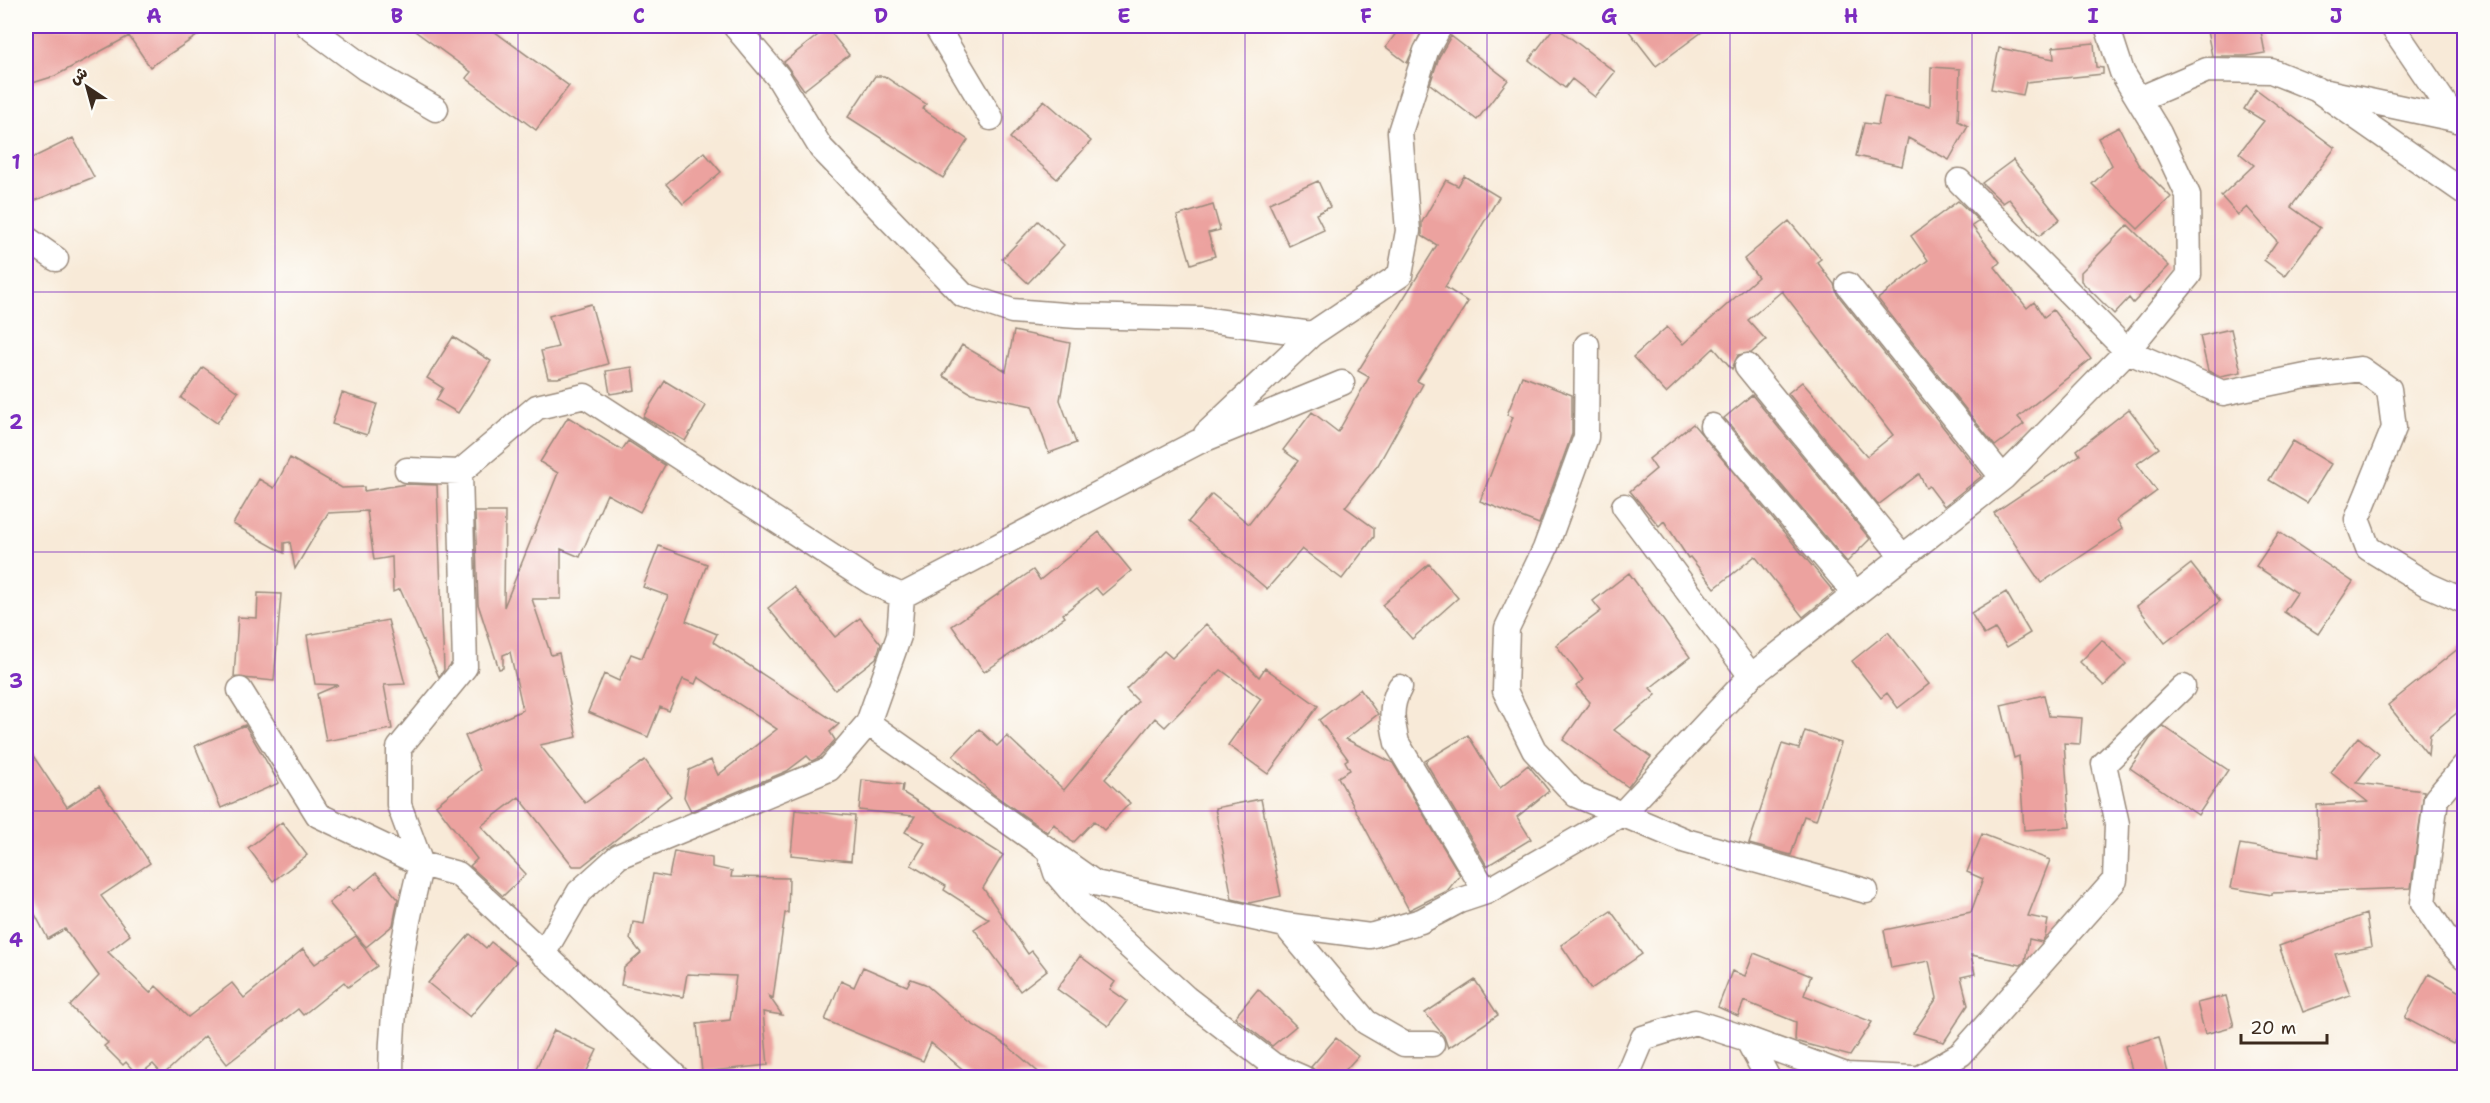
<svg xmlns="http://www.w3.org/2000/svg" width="2490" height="1103" viewBox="0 0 2490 1103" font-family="'Shantell Sans','Playpen Sans Arabic',sans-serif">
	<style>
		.building { fill: #eca29f }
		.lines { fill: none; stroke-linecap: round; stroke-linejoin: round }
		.minor-casing { stroke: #9a8a7b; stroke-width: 27 }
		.minor { stroke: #fff; stroke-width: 24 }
		.grid { fill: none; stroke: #7b2cbf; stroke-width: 1.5; stroke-opacity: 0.55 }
		.neatline { fill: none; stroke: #7b2cbf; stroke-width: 2 }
		.grid-label { font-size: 20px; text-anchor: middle; font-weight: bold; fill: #7b2cbf }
	</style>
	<rect width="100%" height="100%" fill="#fdfcf7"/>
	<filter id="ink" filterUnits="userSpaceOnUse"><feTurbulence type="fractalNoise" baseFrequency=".0167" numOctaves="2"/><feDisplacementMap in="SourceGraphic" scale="12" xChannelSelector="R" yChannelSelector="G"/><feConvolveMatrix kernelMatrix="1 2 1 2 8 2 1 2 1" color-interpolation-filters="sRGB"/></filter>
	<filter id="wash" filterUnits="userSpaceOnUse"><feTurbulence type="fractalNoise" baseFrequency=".008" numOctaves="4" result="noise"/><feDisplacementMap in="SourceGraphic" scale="24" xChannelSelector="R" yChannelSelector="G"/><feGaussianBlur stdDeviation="1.35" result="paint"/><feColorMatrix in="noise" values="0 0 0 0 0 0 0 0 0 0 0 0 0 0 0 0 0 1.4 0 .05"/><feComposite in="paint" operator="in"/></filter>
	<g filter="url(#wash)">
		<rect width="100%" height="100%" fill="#f8ead8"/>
		<g id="blocks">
			<path class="building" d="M26,26H212L150,67L129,36L55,76L26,85Z
				M408,26H487L569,86L536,130L466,78L471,72Z
				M1401,26H1424L1407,63L1386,47Z
				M1555,26L1615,72L1595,97L1572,79L1565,88L1529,60Z
				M1625,26H1710L1656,66Z
				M2206,26H2260L2265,53L2247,56H2212Z
				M827,28L849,55L804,90L784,62Z
				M1451,36L1508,80L1477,120L1430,84L1439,57Z
				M2094,43L2096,67L2103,68V74L2026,82L2023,95L1991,89L1999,48L2054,59L2053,47Z
				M1931,67L1960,69L1958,121L1968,126L1949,160L1908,138L1902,166L1856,156L1864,123L1878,125L1884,96L1930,106Z
				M875,76H884L926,104L923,109L968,140L943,178L848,117Z
				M2256,89L2335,148L2291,207L2320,228L2285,276L2264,260L2277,241L2247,207L2238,215L2221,196L2254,165L2239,153L2264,121L2244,109Z
				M1044,100L1091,141L1057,179L1010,138Z
				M2119,127L2138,164L2171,197L2138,229L2092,184L2112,165L2098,138Z
				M73,138L94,177L26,204V161Z
				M704,152L721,172L683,204L666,184Z
				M2013,160L2060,219L2039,236L2009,199L2003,203L1982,183Z
				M1464,176L1499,197L1445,287L1468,302L1417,381L1423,384L1378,465L1345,507L1374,528V537L1342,579L1302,549L1267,589L1188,522L1212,494L1249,524L1298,461L1283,450L1312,412L1338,432L1369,377L1358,371L1437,245L1422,236V222L1446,180L1458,186Z
				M1318,181L1330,207L1316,214L1324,230L1289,246L1269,203Z
				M1958,201L1979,221L1972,226L2000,262L1995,267L2027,308L2034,302L2044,317L2053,310L2091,359L2018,417L2024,424L1995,446L1878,299L1928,260L1911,236Z
				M1213,205L1220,230L1208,233L1215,256L1191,264L1177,216Z
				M1038,221L1064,245L1028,283L1002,259Z
				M1789,221L1821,259L1817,262L1834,284L1837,294L1982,476L1944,506L1929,486L1926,488L1919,474L1878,505L1788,393L1802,382L1867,456L1893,435L1782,291L1748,320L1766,340L1751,353L1738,355L1732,369L1714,348L1666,393L1633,357L1667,327L1683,344L1758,277L1744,259Z
				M2128,225L2169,266L2133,303L2129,298L2114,314L2081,281V272Z
				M591,304L608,364L558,378H548L541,351L558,347L549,316Z
				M2231,329L2241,372L2220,376L2208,371L2200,336Z
				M1014,331L1070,343L1060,400L1076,443L1049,453L1032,406L971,393L943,376L962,345L1006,371Z
				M453,337L491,361L458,413L436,400L443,388L427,378Z
				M203,367L238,392L217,423L181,398Z
				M632,367L635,390L610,394L606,371Z
				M1522,376L1572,395V434L1539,524L1480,501L1513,417L1507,415Z
				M665,381L706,406L685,441L643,417Z
				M342,393L377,404L367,435L332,424Z
				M1752,395L1870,539L1847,562L1724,418Z
				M2129,409L2159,448L2137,464L2157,491L2117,520L2122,529L2041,583L1994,513L2080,455L2077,450Z
				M568,417L622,450L628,441L665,465L640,512L607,494L580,557L561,549V599H532L551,655L559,653L577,737L540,745L585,803L645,760L671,796L582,866H573L519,797L481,826L526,874L503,896L470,866L477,859L436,805L480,770L465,736L523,710L510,652L503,655V668L499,669L478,604L475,512H505L504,607L558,473L540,462Z
				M1693,424L1834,592L1803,617L1755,556L1715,588L1690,557L1688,558L1664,521L1659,526L1630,491L1656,469L1649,459Z
				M2293,441L2331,464L2307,503L2269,480Z
				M290,458L342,488L364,487V491L406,484L437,485L444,670L439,677L400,589L393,592L392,557L374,560L367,511L328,513L295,569L290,542L284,543V553L233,524L259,479L274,488Z
				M1099,532L1131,571L1102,595L1096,588L1063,614L1065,617L984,672L952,626L1033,570L1040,580Z
				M2279,532L2353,582L2318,634L2284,612L2297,593L2256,566Z
				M659,546L707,564L686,621L717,634L713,642L839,724L830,732L835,740L820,757L812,761L807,756L787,771L691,811L684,797L689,770L711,760L718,775L777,729L698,677L695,684L683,679L669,711L660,707L648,737L588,712L604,674L619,681L631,654L642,658L668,596L643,587Z
				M1429,564L1458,598L1412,639L1382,605Z
				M2191,564L2220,601L2165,643L2137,606Z
				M1629,573L1690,657L1650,688L1656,695L1614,730L1651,757L1628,787L1563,740L1590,702L1576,686L1583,680L1556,645L1601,611L1593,601Z
				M794,587L835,637L860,618L881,644L876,658L835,690L768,608Z
				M2006,592L2030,633L2007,647L1995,629L1984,635L1971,613Z
				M258,593L281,594L274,681L234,677L238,617L257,618Z
				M388,620L405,684L384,685L392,729L326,741L317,694L338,685L315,684L307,635Z
				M1206,624L1259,677L1265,668L1318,706L1268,774L1228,745L1261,699L1221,670L1165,727L1155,718L1105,779L1130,803L1104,830L1094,821L1073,843L1054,824L1047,832L993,794L953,756L979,729L997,746L1007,736L1064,790L1138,701L1126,689L1164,651L1172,658Z
				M1888,632L1929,684L1898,708L1887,693L1881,698L1852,661Z
				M2102,640L2126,664L2104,686L2080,662Z
				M2464,644V707L2430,735L2428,755L2388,705Z
				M1360,689L1378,714L1346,739L1393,763L1460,875L1447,891L1409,910L1338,777L1350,770L1345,761L1348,759L1319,720Z
				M2044,695L2049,716L2082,718L2080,744L2064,743L2070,827L2024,830L2019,756L2014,758L2001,705Z
				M245,725L279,783L221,808L195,746Z
				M2163,726L2228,770L2198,815L2130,768L2150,739Z
				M1805,731L1841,743L1816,820L1804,816L1791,855L1749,844L1782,744L1799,749Z
				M1468,735L1500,788L1528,765L1549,791L1517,817L1531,839L1487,866L1425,761Z
				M2358,737L2379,754L2356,783L2424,791L2411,888L2272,893V895L2231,888L2240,844L2319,857L2317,805L2368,802L2330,772Z
				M26,745L67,807L99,786L150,863L101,896L130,935L108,952L150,993L156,986L188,1017L232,983L244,998L303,949L315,964L356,936L377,966L348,987L344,982L303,1015L298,1009L227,1064L205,1036L163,1075L153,1064L138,1076L126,1062L123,1065L104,1046L108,1043L70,1006L99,976L65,929L48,939L26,897Z
				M862,780L903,785L902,792L1003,855L983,888L1028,954L1032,951L1047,970L1020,991L974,929L989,919L944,890L946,886L911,865L925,843L905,832L915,816L859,810Z
				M1261,799L1281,896L1249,903L1232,899L1215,808Z
				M795,810L855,816L851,861L791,855Z
				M282,822L307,855L273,881L248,848Z
				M1982,834L2050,860L2028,916L2048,920L2045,937L2042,942L2029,939L2025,961L2021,965L1971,955L1975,974L1961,977L1968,1005L1944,1042L1913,1033L1937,998L1929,961L1891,968L1884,930L1971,912L1983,879L1967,872Z
				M674,851L712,858V867L732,871L731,877L789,878L788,913H785L773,998L769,996L782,1015L763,1012L768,1065L702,1072L697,1024L730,1020L736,976L687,974L683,997L621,985L624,968L641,953L630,939L633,922L644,924L653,874L669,877Z
				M376,873L398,899L393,925L366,947L329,903L350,886L354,891Z
				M1611,911L1642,954L1591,989L1561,945Z
				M2366,914L2371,947L2335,954L2350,995L2303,1012L2279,946Z
				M470,934L486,948L491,942L516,962L470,1017L428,983Z
				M1754,953L1811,976L1804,995L1872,1022L1850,1056L1795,1041L1796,1022L1744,1001L1738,1016L1718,1007L1732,971L1745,976Z
				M1080,956L1115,982L1110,989L1127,1001L1108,1026L1057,989Z
				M863,967L907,986L911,979L925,984L970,1023L1008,1046L1044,1077H972L931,1043L923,1061L825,1020L841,981L854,987Z
				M2429,974L2464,994V1024L2453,1044L2405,1018Z
				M1475,980L1498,1015L1448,1048L1444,1036L1425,1013Z
				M1258,989L1296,1026L1272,1046L1235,1017Z
				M2226,996L2234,1026L2205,1034L2197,1003Z
				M554,1030L597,1050L584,1077H532Z
				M2159,1037L2169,1077H2134L2125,1046Z
				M1336,1038L1358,1056L1339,1077H1323L1311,1067Z"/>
		</g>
	</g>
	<g filter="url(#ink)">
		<use href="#blocks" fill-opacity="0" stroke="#9a8a7b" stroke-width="1.5"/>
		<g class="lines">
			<defs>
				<path id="minor" d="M308,26L365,68L436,109
					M735,26L778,77L821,148L963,295L1012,311L1077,316L1201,319L1312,334
					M936,26L991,118
					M2392,26L2456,120
					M2327,92L2464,121
					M2139,99L2207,70L2271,71L2316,89L2464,192
					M1959,181L2127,351L2223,393L2306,376L2361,369L2389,389L2394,428L2357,519L2368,548L2428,585L2464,601
					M26,238L56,259
					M1848,285L2003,478
					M1587,345L1586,437L1545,549L1507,628L1505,691L1534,750L1576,795L1686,841L1866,891
					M1747,366L1902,556
					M1712,426L1856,594
					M1206,434L1312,334L1400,275L1408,231L1400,132L1426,51L1440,26
					M407,470L460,472L537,407L585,396L871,582L902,596L1198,442L1342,383
					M460,472L465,667L399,748V805L421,864L458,874L677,1078
					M1624,506L1751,676
					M902,596L899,636L868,723L1095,883L1285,925L1370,936L1421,921L1459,901L1486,892L1623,813L1751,676L2003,478L2127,351L2189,275L2188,195L2159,133L2122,72L2107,26
					M1400,687C1389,707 1392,721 1397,743L1486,892
					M240,690L318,815L421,864C403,936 391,1002 391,1078
					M2464,766L2436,799L2423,903L2446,938L2464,957
					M1049,851L1056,873L1082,904L1186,998L1273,1065L1303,1078
					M1285,925L1366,1022L1404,1044H1432
					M543,954L579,892L619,856L829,769L868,723
					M1747,1039L1846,1075L1913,1078
					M1626,1078L1643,1038L1695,1022L1747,1039L1768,1078
					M1920,1078L1961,1054L2115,880L2117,824L2104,764L2183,687"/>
			</defs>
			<use href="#minor" class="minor-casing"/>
			<use href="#minor" class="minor"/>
		</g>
	</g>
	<path class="grid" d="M275,26V1078M518,26V1078M760,26V1078M1003,26V1078M1245,26V1078M1487,26V1078M1730,26V1078M1972,26V1078M2215,26V1078M26,292H2464M26,552H2464M26,811H2464"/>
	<rect width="2490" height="1103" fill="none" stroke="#fdfcf7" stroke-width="66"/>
	<g transform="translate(87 87) rotate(324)" stroke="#fdfcf7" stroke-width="4.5" paint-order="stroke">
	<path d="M0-4.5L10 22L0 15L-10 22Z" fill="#3b2a1e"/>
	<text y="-9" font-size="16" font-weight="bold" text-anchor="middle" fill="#3b2a1e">ش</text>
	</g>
	<path d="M2241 1034v9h86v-9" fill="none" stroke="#3b2a1e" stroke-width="3"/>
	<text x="2250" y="1034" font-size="18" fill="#3b2a1e" stroke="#fdfcf7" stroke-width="4.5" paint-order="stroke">20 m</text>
	<rect x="33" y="33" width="2424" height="1037" class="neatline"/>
	<g class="grid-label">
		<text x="154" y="23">A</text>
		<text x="397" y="23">B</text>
		<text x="639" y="23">C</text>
		<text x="881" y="23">D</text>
		<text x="1124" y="23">E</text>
		<text x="1366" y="23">F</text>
		<text x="1609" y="23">G</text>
		<text x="1851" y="23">H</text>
		<text x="2093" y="23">I</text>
		<text x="2336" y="23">J</text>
		<text x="16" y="169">1</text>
		<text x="16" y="429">2</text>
		<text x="16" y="688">3</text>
		<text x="16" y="947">4</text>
	</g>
</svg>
